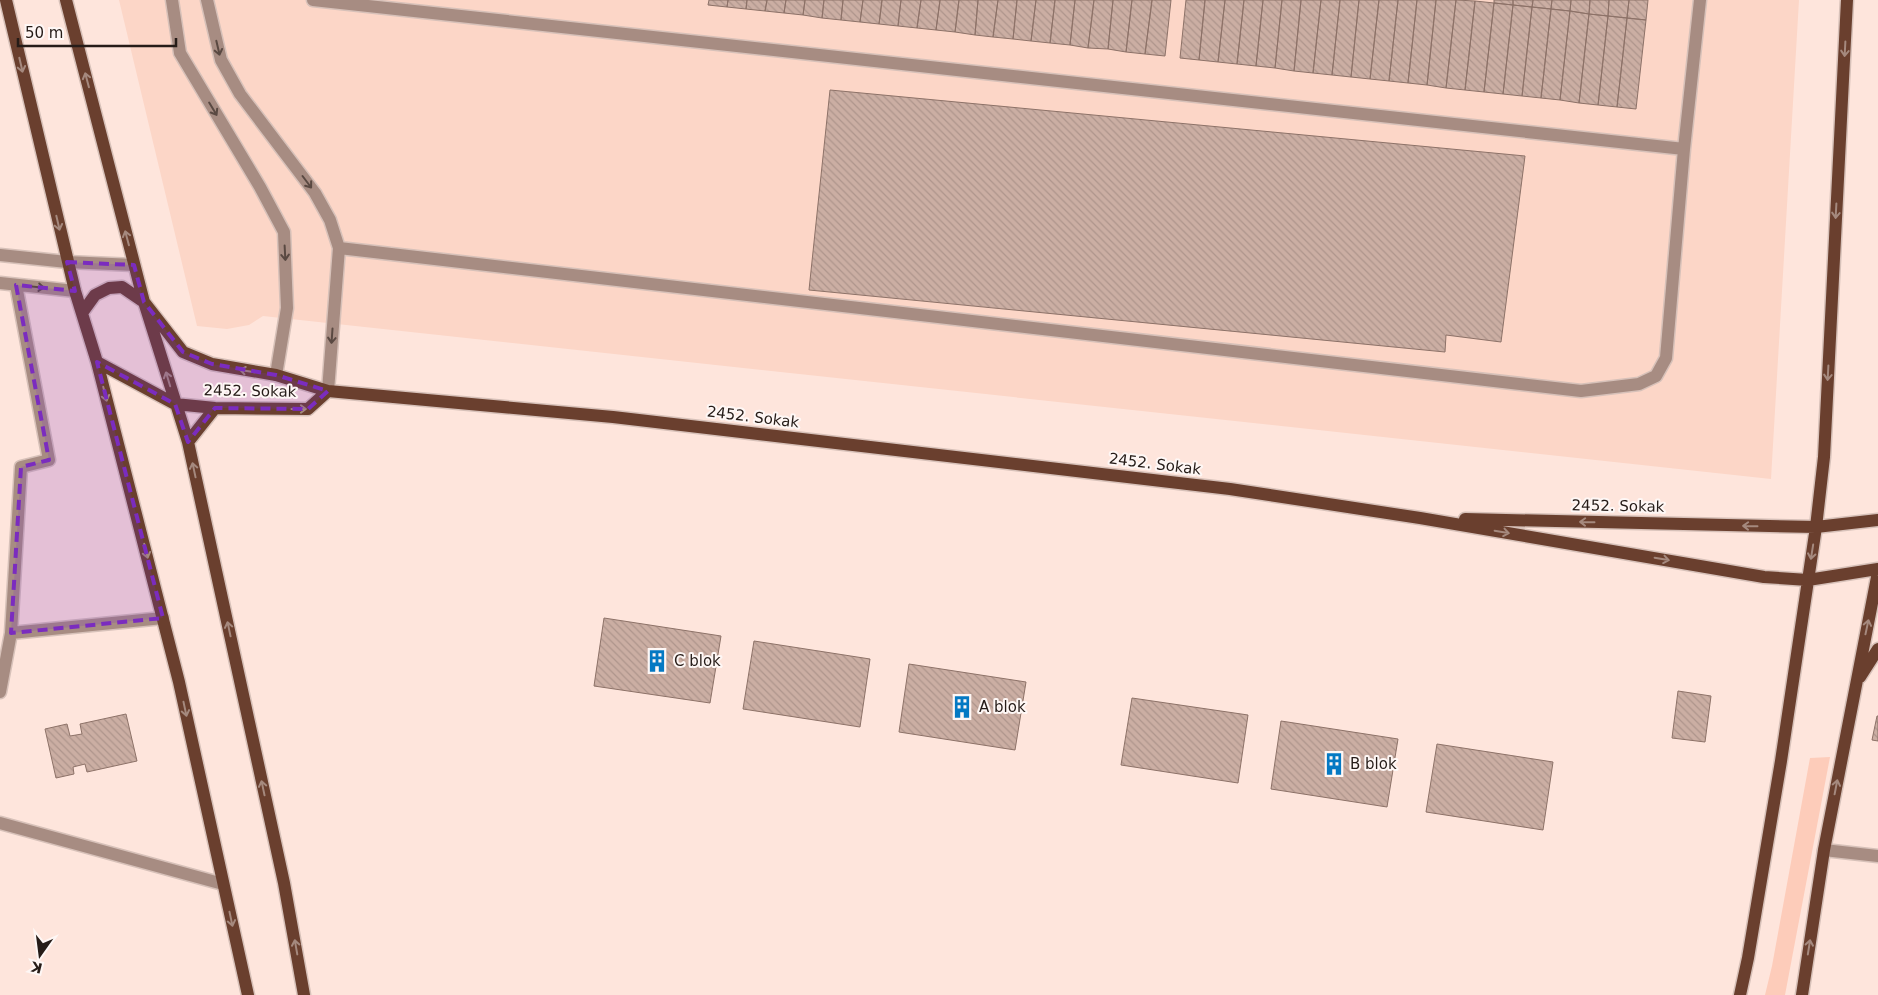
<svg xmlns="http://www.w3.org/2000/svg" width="1878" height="995" viewBox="0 0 1878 995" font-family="'DejaVu Sans',sans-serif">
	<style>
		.built { fill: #fcd6c7 }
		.green { fill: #fdccba }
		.building { fill: url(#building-back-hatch); stroke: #8d7268 }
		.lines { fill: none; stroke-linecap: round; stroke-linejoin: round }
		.minor-casing { stroke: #d7c1b9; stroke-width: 15 }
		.major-casing { stroke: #d7c1b9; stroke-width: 15 }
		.minor { stroke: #a78c82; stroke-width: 12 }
		.major { stroke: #6a3f2e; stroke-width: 12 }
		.oneway { stroke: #5a4942 }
		.oneway2 { stroke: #a5897e }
		.marked { fill: #7b2cbf; fill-opacity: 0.2; stroke: #7b2cbf; stroke-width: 4; stroke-dasharray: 10 6; stroke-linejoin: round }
		.labels { text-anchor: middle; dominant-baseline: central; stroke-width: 4; stroke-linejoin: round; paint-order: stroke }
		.street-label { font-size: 15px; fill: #261c18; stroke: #fef7f5 }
		.poi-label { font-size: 15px; fill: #261c18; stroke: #fef7f5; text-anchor: start }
	</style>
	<defs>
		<pattern id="building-back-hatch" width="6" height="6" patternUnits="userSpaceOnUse" patternTransform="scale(1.25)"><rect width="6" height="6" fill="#cbaea3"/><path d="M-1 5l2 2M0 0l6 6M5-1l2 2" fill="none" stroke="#ae958c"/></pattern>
	</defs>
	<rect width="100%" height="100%" fill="#fee5dc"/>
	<path class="built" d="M119,0H1799L1771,479L263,316L249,325L227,329L197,326Z"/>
	<path class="green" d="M1830,757L1785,995H1765L1772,966L1810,758Z"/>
	<path class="building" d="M709,0H728L727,7L708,5Z
		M728,0H747L746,9L727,7Z
		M747,0H767L765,11L746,9Z
		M767,0H786L784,13L765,11Z
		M786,0H805L803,15L784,13Z
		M805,0H824L822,18L803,15Z
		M824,0H843L841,20L822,18Z
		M843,0H863L860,22L841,20Z
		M863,0H882L879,24L860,22Z
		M882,0H901L898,26L879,24Z
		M901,0H921L917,28L898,26Z
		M921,0H940L936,30L917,28Z
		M940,0H959L955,32L936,30Z
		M959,0H978L975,35L955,32Z
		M978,0H998L993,37L975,35Z
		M998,0H1017L1013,39L993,37Z
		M1017,0H1036L1031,41L1013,39Z
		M1036,0H1055L1050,43L1031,41Z
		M1055,0H1075L1070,45L1050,43Z
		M1075,0H1094L1088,48L1070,45Z
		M1094,0H1113L1108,49L1088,48Z
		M1113,0H1132L1126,52L1108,49Z
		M1132,0H1152L1145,54L1126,52Z
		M1152,0H1171L1165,56L1145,54Z
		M1186,0H1205L1199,60L1180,58Z
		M1205,0H1225L1218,62L1199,60Z
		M1225,0H1244L1237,64L1218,62Z
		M1244,0H1263L1256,66L1237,64Z
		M1263,0H1282L1275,68L1256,66Z
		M1282,0H1301L1294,71L1275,68Z
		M1301,0H1321L1313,73L1294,71Z
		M1321,0H1340L1332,75L1313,73Z
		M1340,0H1359L1351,77L1332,75Z
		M1359,0H1379L1370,79L1351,77Z
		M1379,0H1398L1389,81L1370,79Z
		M1398,0H1417L1408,83L1389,81Z
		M1417,0H1436L1427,85L1408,83Z
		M1436,0H1456L1446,88L1427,85Z
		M1456,0L1475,1L1465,90L1446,88Z
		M1494,0H1513V5L1494,3Z
		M1513,0H1533L1532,7L1513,5Z
		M1533,0H1552L1551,9L1532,7Z
		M1552,0H1571L1570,11L1551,9Z
		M1571,0H1590L1589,14L1570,11Z
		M1590,0H1609L1608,16L1589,14Z
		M1609,0H1629L1627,18L1608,16Z
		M1629,0H1648L1646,20L1627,18Z
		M1475,1L1494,3L1484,92L1465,90Z
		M1494,3L1513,5L1503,94L1484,92Z
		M1513,5L1532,7L1522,96L1503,94Z
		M1532,7L1551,9L1541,98L1522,96Z
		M1551,9L1570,11L1560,100L1541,98Z
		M1570,11L1589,14L1579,103L1560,100Z
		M1589,14L1608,16L1598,105L1579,103Z
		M1608,16L1627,18L1617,107L1598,105Z
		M1627,18L1646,20L1636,109L1617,107Z
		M830,90L1525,156L1501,342L1446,335L1445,352L809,290Z
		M604,618L721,636L710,703L594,686Z
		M754,641L870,659L860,727L743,709Z
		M909,664L1026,682L1015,750L899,732Z
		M1678,691L1711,696L1705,742L1672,738Z
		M1132,698L1248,715L1238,783L1121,765Z
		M126,714L137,761L87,772L85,764L73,767L74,774L56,778L45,729L67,724L70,736L82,734L80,724Z
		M1877,716H1878V741L1872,740Z
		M1281,721L1398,739L1387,807L1271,789Z
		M1437,744L1553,762L1543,830L1426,812Z"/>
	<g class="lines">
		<defs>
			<path id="minor" d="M172,0L180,53L260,187L284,232L287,308L276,375
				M207,0L221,60L240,94L315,193L330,220L339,248L328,391
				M313,0L1684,149
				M339,248L1581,391L1639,384L1656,376L1666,358L1684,149L1700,0
				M0,255L67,262L134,265
				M0,283L75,291
				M11,633L163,618
				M0,692L11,633L21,467L49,460L16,285
				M0,823L223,884
				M1824,850L1878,856"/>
			<path id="major" d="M6,0L75,291L97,362L179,682L248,995
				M66,0L144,302L188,442L284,883L304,995
				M82,313L95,295L109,288L122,287L144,302L183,352L212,364L276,375L328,391L613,417L1230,489L1420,518L1764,577L1808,580L1878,569
				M97,362L175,404L215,408L308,409L328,391
				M188,442L215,408
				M1465,519L1816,527L1878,520
				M1860,677L1878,649
				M1740,995L1748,958L1781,761L1816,527L1824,457L1847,0
				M1802,995L1824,850L1878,572"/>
		</defs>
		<use href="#minor" class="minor-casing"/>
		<use href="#major" class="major-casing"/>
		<use href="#minor" class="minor"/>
		<use href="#major" class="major"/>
	</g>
	<defs><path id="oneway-shaft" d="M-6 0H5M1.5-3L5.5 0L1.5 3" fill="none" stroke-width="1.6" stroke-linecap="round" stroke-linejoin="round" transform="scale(1.25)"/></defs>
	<g class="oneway">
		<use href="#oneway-shaft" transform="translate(218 48) rotate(77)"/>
		<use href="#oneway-shaft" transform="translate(213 109) rotate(59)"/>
		<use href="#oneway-shaft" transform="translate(307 182) rotate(53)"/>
		<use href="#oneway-shaft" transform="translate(285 253) rotate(87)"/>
		<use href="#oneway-shaft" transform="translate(37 287) rotate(6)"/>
		<use href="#oneway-shaft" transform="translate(332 336) rotate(94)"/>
	</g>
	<g class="oneway2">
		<use href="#oneway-shaft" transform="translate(1845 49) rotate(93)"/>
		<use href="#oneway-shaft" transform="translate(21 65) rotate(77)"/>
		<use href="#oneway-shaft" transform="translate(87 80) rotate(-105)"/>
		<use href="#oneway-shaft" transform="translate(1836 211) rotate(93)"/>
		<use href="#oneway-shaft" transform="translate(58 223) rotate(77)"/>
		<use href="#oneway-shaft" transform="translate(127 238) rotate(-105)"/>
		<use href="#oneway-shaft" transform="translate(247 371) rotate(-170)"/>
		<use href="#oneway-shaft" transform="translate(1828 373) rotate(93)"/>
		<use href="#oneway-shaft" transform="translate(168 379) rotate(-107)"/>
		<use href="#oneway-shaft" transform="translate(105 394) rotate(76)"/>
		<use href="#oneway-shaft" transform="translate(299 409)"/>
		<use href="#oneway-shaft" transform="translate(194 470) rotate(-102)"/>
		<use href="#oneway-shaft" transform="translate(1587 522) rotate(-179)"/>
		<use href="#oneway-shaft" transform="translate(1750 526) rotate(-179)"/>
		<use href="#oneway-shaft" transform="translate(1502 532) rotate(10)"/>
		<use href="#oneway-shaft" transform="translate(146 551) rotate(76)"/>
		<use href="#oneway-shaft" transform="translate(1812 552) rotate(99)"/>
		<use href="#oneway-shaft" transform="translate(1662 559) rotate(10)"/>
		<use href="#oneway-shaft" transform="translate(1867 627) rotate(-78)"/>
		<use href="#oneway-shaft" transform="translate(229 629) rotate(-102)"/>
		<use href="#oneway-shaft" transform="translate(185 709) rotate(78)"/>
		<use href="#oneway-shaft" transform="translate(1836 787) rotate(-79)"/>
		<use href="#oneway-shaft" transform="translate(263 788) rotate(-102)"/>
		<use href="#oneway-shaft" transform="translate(231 919) rotate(78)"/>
		<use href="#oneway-shaft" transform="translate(296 947) rotate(-100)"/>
		<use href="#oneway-shaft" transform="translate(1809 947) rotate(-81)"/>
	</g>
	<path class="marked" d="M67,262L134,265L144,302L183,352L212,364L276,375L328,391L308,409L215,408L188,442L175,404L97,362L163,618L11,633L21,467L49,460L16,285L75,291Z"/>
	<defs>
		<symbol id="building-bare" viewBox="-9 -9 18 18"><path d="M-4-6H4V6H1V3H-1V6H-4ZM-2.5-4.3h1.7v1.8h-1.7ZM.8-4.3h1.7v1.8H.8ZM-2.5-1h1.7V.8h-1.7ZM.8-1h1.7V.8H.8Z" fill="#0479c3" stroke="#fef7f5" stroke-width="2.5" paint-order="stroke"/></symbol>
	</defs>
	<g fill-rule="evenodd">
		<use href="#building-bare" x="641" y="645" width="32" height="32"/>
		<use href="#building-bare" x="946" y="691" width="32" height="32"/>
		<use href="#building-bare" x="1318" y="748" width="32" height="32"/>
	</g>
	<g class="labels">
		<g class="street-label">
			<text transform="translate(250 391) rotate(1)">2452. Sokak</text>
			<text transform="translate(753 417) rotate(7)">2452. Sokak</text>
			<text transform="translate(1155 464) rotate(7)">2452. Sokak</text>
			<text transform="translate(1618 506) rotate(1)">2452. Sokak</text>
		</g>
		<g class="poi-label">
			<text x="674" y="661">C blok</text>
			<text x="979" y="707">A blok</text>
			<text x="1350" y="764">B blok</text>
		</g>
	</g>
	<g transform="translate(40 955) rotate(194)" stroke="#fef7f5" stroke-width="4" paint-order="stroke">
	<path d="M0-4L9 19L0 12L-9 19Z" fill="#261c18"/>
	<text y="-8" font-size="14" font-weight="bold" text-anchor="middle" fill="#261c18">K</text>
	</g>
	<path d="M18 38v8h158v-8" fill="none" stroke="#261c18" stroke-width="2.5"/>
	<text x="25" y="38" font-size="15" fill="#261c18" stroke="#fef7f5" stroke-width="4" paint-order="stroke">50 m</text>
</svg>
